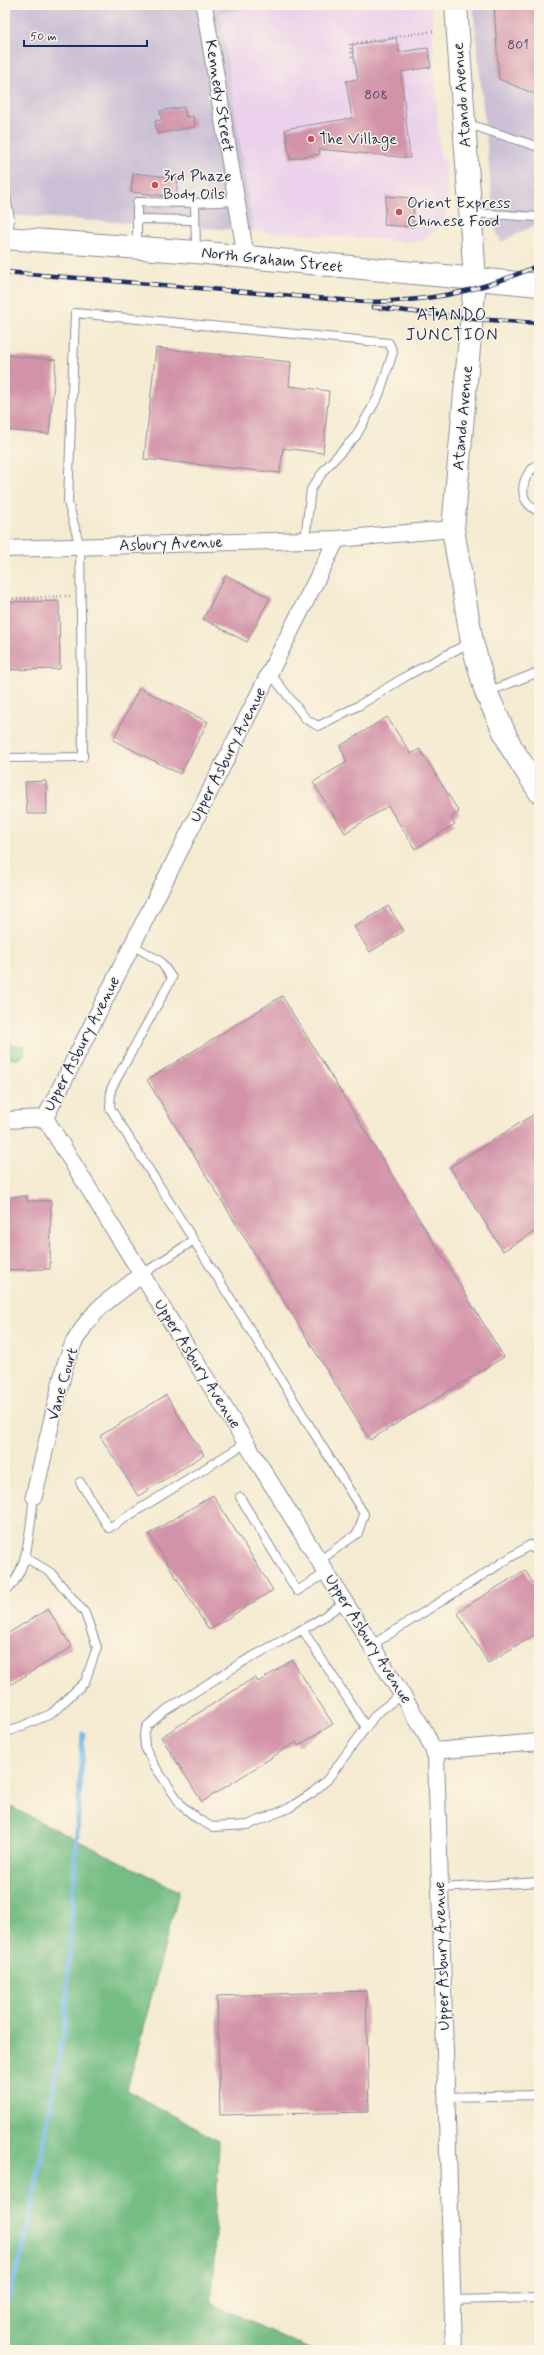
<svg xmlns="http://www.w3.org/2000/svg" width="544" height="2355" viewBox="0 0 544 2355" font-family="Mynerve,sans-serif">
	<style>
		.built { fill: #ebd1eb }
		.industrial { fill: #cbbfd5 }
		.green { fill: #91de9c; stroke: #56867d }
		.forest { fill: #74bd84; stroke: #487671 }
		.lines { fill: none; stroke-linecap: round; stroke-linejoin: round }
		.stream { stroke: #77baec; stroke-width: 5 }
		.building { fill: #d292a8 }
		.lane-casing { stroke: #888d98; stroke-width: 10 }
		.street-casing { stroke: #888d98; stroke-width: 18 }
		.secondary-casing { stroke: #888d98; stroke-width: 24 }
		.path { stroke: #888d98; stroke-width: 2.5; stroke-dasharray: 1 3; stroke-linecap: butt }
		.lane { stroke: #fff; stroke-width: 8 }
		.street { stroke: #fff; stroke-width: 16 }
		.secondary { stroke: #fff; stroke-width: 22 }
		.rail-casing { stroke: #1b2f5e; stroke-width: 4.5 }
		.rail { stroke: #fcf5e5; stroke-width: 3; stroke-dasharray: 9; stroke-linecap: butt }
		.poi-dot { fill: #d1495b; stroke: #fcf5e5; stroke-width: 1.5 }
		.labels { text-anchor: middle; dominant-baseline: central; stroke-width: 3; stroke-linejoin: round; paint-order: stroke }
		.number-label { font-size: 14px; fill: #494870 }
		.street-label { font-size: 16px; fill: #1b2f5e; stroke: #fcf5e5 }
		.poi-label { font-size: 16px; fill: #1b2f5e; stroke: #fcf5e5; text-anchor: start }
		.neighbourhood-label { font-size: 17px; letter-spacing: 1px; fill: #1b2f5e; stroke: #fcf5e5 }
	</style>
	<rect width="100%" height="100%" fill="#fcf5e5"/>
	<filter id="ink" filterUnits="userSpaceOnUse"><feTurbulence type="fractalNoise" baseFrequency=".025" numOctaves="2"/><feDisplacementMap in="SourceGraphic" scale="8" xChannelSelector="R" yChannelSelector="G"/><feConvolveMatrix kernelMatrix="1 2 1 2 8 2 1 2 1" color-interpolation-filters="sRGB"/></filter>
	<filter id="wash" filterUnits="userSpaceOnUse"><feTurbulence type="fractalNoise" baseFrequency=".012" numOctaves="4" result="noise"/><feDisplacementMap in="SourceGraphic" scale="16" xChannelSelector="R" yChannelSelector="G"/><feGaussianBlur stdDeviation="0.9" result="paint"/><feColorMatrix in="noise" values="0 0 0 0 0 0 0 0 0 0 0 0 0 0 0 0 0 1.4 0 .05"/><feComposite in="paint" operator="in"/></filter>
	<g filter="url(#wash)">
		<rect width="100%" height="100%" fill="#f5ebd2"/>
		<path class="built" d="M266,5H431L440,158H445L448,203L442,226L423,240L411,242L253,231L220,13Z"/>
		<path class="industrial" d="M5,5H266L220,13L253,231L5,215Z
			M473,5H539V223L501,242L495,229Z"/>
		<path class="green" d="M8,1045L25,1046L24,1054L17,1059L9,1058Z"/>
		<path class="forest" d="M5,1804L179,1891L127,2090L219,2141L212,2304L311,2350H5Z"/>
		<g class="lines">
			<path class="stream" d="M5,2310L26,2240L65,2025L83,1734"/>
		</g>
		<g id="blocks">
			<path class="building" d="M494,5H525L539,11V96L499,79Z
				M396,38L399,52L428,48L431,67L401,72L410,158L319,149L320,154L290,159L285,129L352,118L346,81L358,79L352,45Z
				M184,107L186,117L193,116L195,127L157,134L155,121L162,120L160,111Z
				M133,173L178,178L176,197L131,192Z
				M386,196L414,198L413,227L384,225Z
				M156,348L291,362L289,386L329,391L323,453L283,448L280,473L144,459Z
				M5,355L56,360L49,434L5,430Z
				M226,575L270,598L247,642L203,619Z
				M59,601L60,669L5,670V602Z
				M139,688L208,722L180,774L113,740Z
				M387,717L411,754L420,749L459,812L451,818L455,824L415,849L388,806L345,833L313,782L347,762L340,746Z
				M46,781L47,814H27L25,782Z
				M388,906L404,931L370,952L354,927Z
				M282,996L504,1357L370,1440L147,1080Z
				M539,1111V1229L503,1251L450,1167Z
				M27,1196V1201H51L50,1269L5,1270V1197Z
				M166,1395L204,1455L138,1496L100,1436Z
				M213,1495L273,1590L209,1630L149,1534Z
				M525,1570L539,1593V1632L488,1663L457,1612Z
				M48,1609L72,1647L5,1688V1635Z
				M292,1660L333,1724L298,1746L296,1742L202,1802L161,1737L255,1677L258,1682Z
				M366,1991L369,2112L220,2115L217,1996Z"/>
		</g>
	</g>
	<g filter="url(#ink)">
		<use href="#blocks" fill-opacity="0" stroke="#888d98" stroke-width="1"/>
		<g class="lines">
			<defs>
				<path id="lane" d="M465,123L539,147
					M5,190L10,220L7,237
					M195,203L237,201
					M471,213L539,217
					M138,219L195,220
					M137,247V202L195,203L196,251
					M539,464C520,474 516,503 539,511
					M270,673L306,719L318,726L358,706L408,675L471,642
					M487,692L539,672
					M5,758L83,757L80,547L68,502L75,313L389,343L393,352L379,395L356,436L325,469L311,489L305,540
					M132,945L160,961L172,978L111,1089L110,1108L248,1326L364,1514L358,1533L319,1561
					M141,1275L194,1240
					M80,1482L109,1528L246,1443
					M240,1497L297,1591L326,1573
					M5,1591C29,1574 30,1524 34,1496
					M345,1602L314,1623L241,1663L166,1710L147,1726L144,1735L145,1747L154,1765L182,1806L198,1819L212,1827L248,1825L289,1808L312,1793L327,1780L376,1714L402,1694
					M302,1629L366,1727
					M372,1645L530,1545L539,1554
					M5,1733L51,1714L85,1682L97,1647L85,1613L51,1573L25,1557
					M441,1888L539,1882
					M446,2097L539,2095
					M452,2300L539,2298"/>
				<path id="street" d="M204,5L246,258
					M453,529L337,539L45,1118L425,1732L436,1756L454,2350
					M5,549L337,539
					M5,1120L45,1118
					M34,1496L65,1365L74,1342L87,1322L100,1307L141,1275
					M434,1751L539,1742"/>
				<path id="secondary" d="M456,5L475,280L453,529L472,642L486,692L511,747L539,791
					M5,238L196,252L539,285"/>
			</defs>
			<use href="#lane" class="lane-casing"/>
			<use href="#street" class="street-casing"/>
			<use href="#secondary" class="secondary-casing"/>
			<path class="path" d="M352,57L350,44L435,31
				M5,599L70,596"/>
			<use href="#lane" class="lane"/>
			<use href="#street" class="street"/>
			<use href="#secondary" class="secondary"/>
			<defs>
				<path id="rail" d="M5,272L366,302C432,301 479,292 539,265
					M373,307L473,319L539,323"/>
			</defs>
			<use href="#rail" class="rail-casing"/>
			<use href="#rail" class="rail"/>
		</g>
	</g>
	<g class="poi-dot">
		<circle cx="311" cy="139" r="4"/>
		<circle cx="155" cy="185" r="4"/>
		<circle cx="399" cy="212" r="4"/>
	</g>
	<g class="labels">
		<g class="number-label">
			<text x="518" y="45">801</text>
			<text x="376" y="95">808</text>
		</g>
		<g class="street-label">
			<text transform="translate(462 95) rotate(-94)">Atando Avenue</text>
			<text transform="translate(219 96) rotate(81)">Kennedy Street</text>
			<text transform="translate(272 260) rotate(6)">North Graham Street</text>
			<text transform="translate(463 418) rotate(-85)">Atando Avenue</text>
			<text transform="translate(171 544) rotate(-2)">Asbury Avenue</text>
			<text transform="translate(228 755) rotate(-63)">Upper Asbury Avenue</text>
			<text transform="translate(82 1044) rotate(-63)">Upper Asbury Avenue</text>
			<text transform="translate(197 1364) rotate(58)">Upper Asbury Avenue</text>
			<text transform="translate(63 1384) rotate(-74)">Vane Court</text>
			<text transform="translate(368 1639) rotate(58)">Upper Asbury Avenue</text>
			<text transform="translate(442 1956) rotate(-92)">Upper Asbury Avenue</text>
		</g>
		<g class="poi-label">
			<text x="319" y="139">The Village</text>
			<text x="163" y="176">3rd Phaze<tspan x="163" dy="18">Body Oils</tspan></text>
			<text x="407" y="203">Orient Express<tspan x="407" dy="18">Chinese Food</tspan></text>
		</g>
		<g class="neighbourhood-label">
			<text x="452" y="315">ATANDO<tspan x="452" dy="20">JUNCTION</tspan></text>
		</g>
	</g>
	<rect width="544" height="2355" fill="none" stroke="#fcf5e5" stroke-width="20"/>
	<path d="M24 40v6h123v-6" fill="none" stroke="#1b2f5e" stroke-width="2"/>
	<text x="30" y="40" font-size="12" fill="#1b2f5e" stroke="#fcf5e5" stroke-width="3" paint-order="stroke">50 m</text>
</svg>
